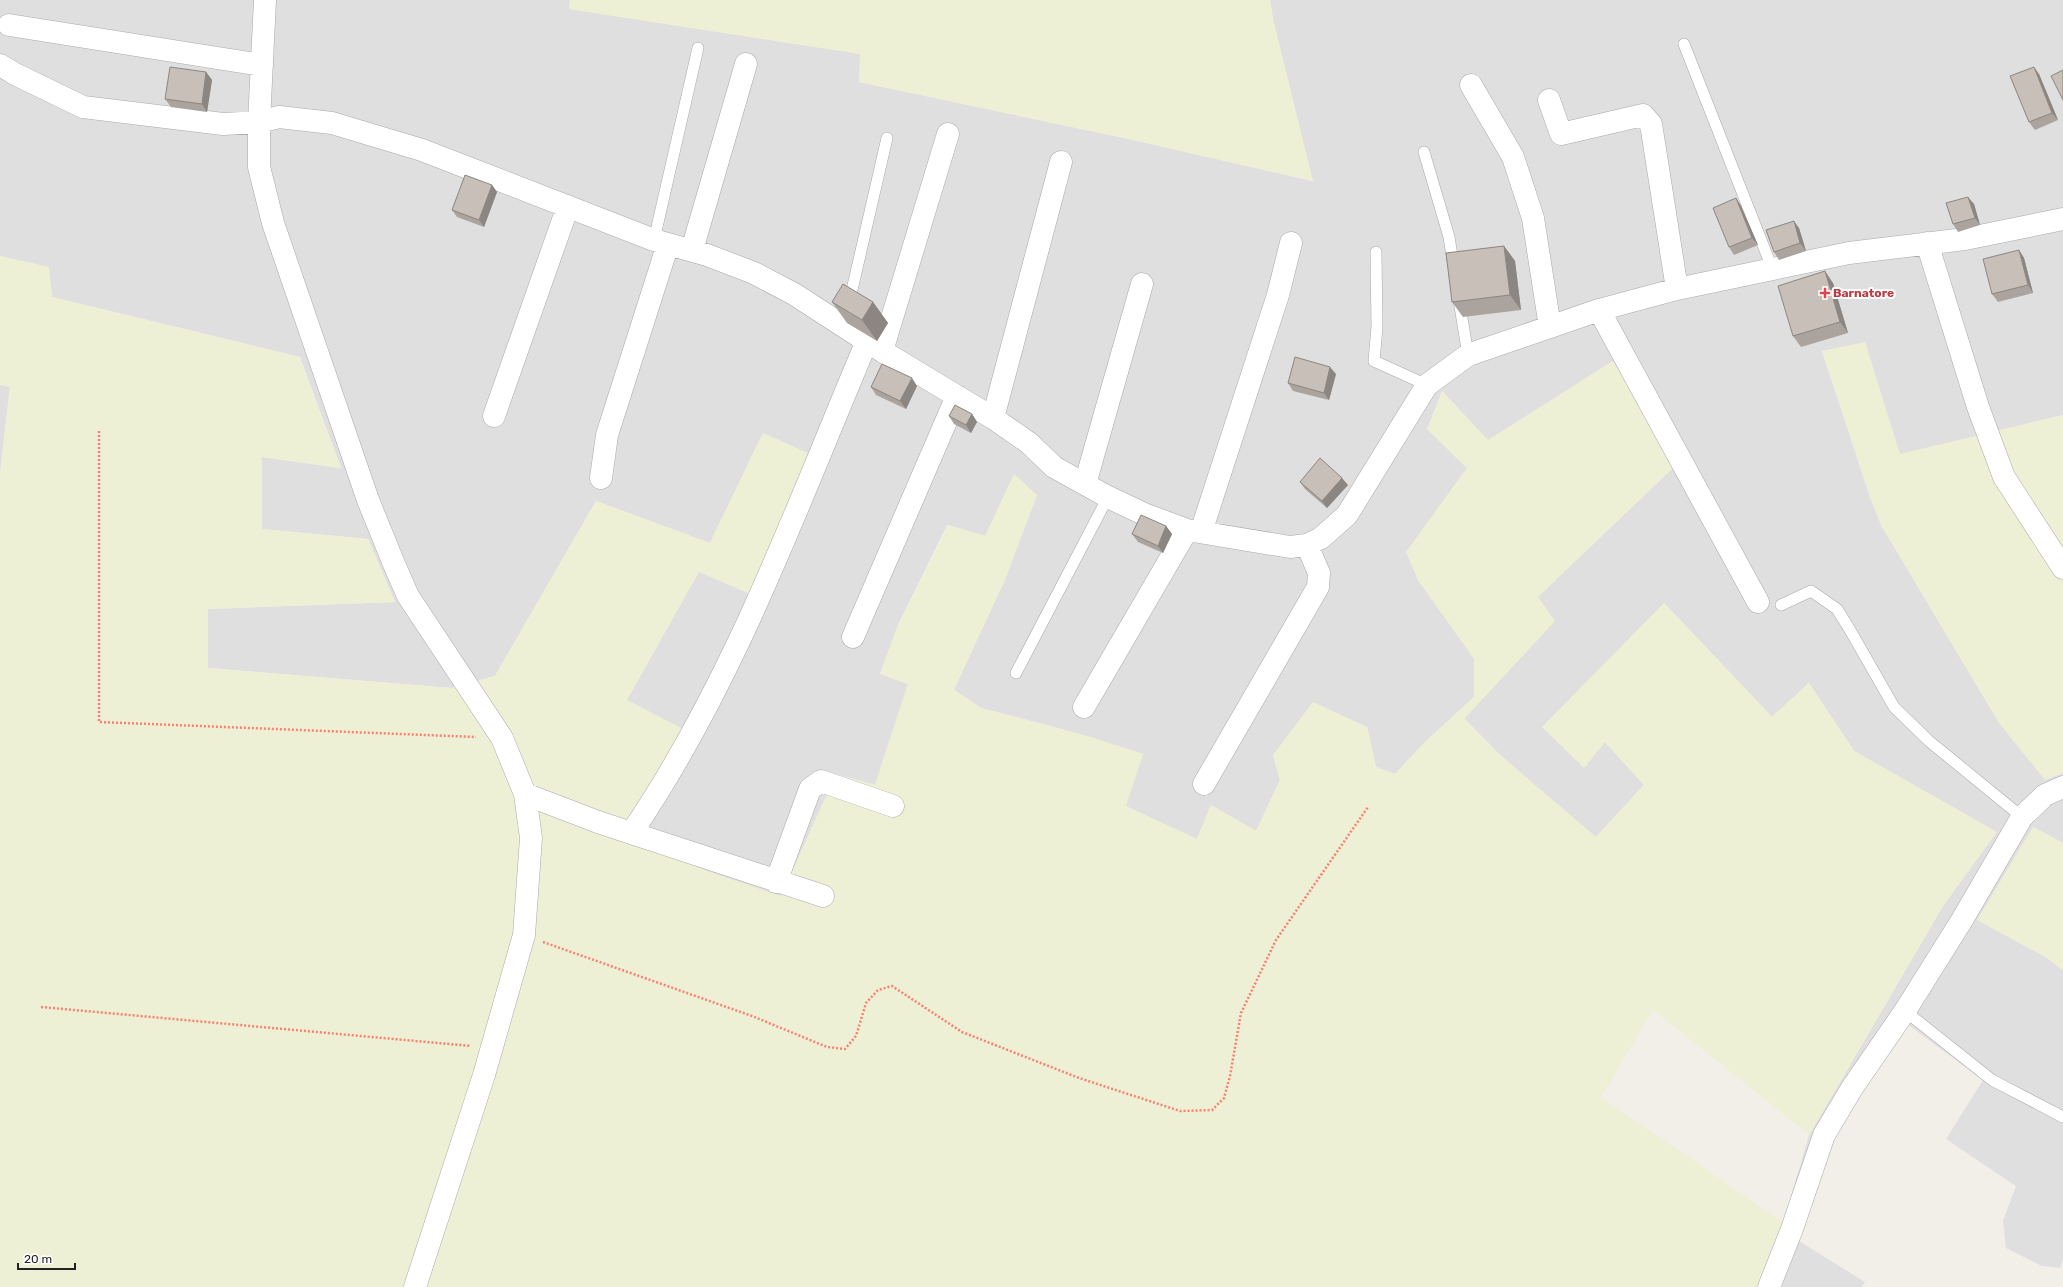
<svg xmlns="http://www.w3.org/2000/svg" width="2063" height="1287" viewBox="0 0 2063 1287" font-family="Rubik,sans-serif">
	<style>
		.residential { fill: #e0dfdf }
		.farmland { fill: #eef0d5 }
		.lines { fill: none; stroke-linecap: round; stroke-linejoin: round }
		.lane-casing { stroke: #a9a9a9; stroke-width: 12 }
		.street-casing { stroke: #a9a9a9; stroke-width: 23 }
		.path { stroke: #fa8072; stroke-width: 2.5; stroke-dasharray: 2 2; stroke-linecap: butt }
		.lane { stroke: #fff; stroke-width: 11 }
		.street { stroke: #fff; stroke-width: 22 }
		.wall { fill: #aba49e }
		.shaded-wall { fill: #8b8681 }
		.building { fill: #c7bfb8; stroke: #8b8681 }
		.health-dot { fill: #e0444e; stroke: #fff; stroke-width: 1.5 }
		.labels { text-anchor: middle; dominant-baseline: central; stroke-width: 4; stroke-linejoin: round; paint-order: stroke }
		.health-label { font-size: 12px; font-weight: bold; fill: #be3a42; stroke: #fff; text-anchor: start }
	</style>
	<rect width="100%" height="100%" fill="#f2efe9"/>
	<path class="residential" d="M0,0H570V9L861,54L859,82L1129,139L1312,181L1273,19L1270,0H2063V415L1899,455L1865,343L1822,351L1870,497L1882,527L2045,779L2063,773V843L2033,827L2047,958L2063,970V1259L2060,1268L2042,1266L2006,1248L2003,1221L2016,1186L1946,1139L1983,1080L1907,1024L1835,1129L1794,1238L1865,1282L1862,1287H1758L1776,1248L1809,1135L1943,906L1996,832L1854,751L1809,683L1772,717L1664,603L1605,742L1644,785L1595,838L1499,754L1464,718L1496,684L1537,597L1674,467L1613,361L1488,441L1443,392L1427,429L1467,468L1407,552L1418,580L1475,659L1474,697L1425,742L1395,774L1376,767L1367,727L1273,755L1280,780L1256,831L1211,805L1197,839L1125,806L1143,754L1062,729L981,708L953,689L1004,582L1037,495L985,536L947,525L898,625L880,674L908,684L875,785L836,774L781,897L709,872L621,833L626,700L699,571L752,595L763,433L710,543L596,501L495,676L452,688L208,668V609L395,602L368,539L262,529V457L341,468L300,357L52,297L48,267L0,256Z
		M0,385L10,386L0,474Z"/>
	<path class="farmland" d="M570,0H1270L1273,19L1313,181L1129,139L859,82L860,54L569,9Z
		M0,256L49,267L52,297L299,357L341,468L262,457V529L368,539L395,602L208,609V668L452,688L495,676L596,501L710,543L763,433L808,453L753,595L699,572L627,700L685,730L621,833L709,872L781,896L836,774L875,785L908,684L880,674L898,625L948,525L985,536L1014,474L1037,495L1004,582L954,690L981,708L1094,738L1143,754L1126,806L1197,839L1211,805L1256,831L1280,780L1273,755L1313,702L1367,727L1376,767L1395,774L1425,742L1474,697V659L1418,580L1406,552L1467,468L1427,429L1442,391L1488,440L1613,361L1674,467L1538,597L1555,621L1464,719L1499,754L1596,837L1644,785L1605,742L1584,768L1542,727L1664,603L1772,717L1809,683L1854,751L1997,832L1943,906L1809,1135L1653,1010L1601,1097L1783,1222L1776,1248L1758,1287H0V474L10,387L0,385Z
		M1865,342L1900,454L2063,415V773L2045,780L1999,723L1882,527L1870,497L1822,351Z
		M2033,827L2063,843V970L2047,958L1977,920Z"/>
	<g class="lines">
		<defs>
			<path id="lane" d="M1684,44L1772,268
				M1424,152L1449,237L1454,268
				M654,240L698,48
				M1376,252L1377,327L1374,361L1427,385
				M1459,300L1468,355
				M849,303L887,138
				M1781,605L1811,591L1837,609L1850,630L1894,707L1929,741L2022,817
				M1016,673L1108,497
				M1905,1011L1992,1080L2063,1117"/>
			<path id="street" d="M265,0L259,122V167L273,223L368,500L394,564L408,596L502,738L525,794L531,838L524,935L484,1075L415,1287
				M9,25L262,65
				M0,65L15,74L83,107L223,124L259,122L279,117L332,123L422,150L654,240L707,255L754,273L794,294L882,351L993,418L1029,443L1054,467L1108,497L1144,514L1187,530L1290,547L1307,545L1321,538L1347,515L1427,385L1468,355L1599,310L1677,289L1849,253L1965,239L2063,219
				M1471,85L1513,157L1533,218L1550,327
				M1549,100L1561,134L1643,115L1651,124L1677,289
				M1927,243L1978,407L2004,477L2063,568
				M692,250L746,64
				M1599,310L1758,602
				M882,351L948,134
				M494,416L568,206
				M993,418L1061,162
				M601,478L607,435L668,244
				M1085,484L1142,284
				M1201,532L1278,295L1291,243
				M853,637L957,396
				M1084,707L1187,530
				M1204,784L1318,587L1319,573L1307,545
				M525,794L598,822L823,896
				M632,832C735,680 796,508 867,341
				M776,882L810,789L821,781L893,806
				M1769,1287L1792,1229L1824,1135L1852,1088L1905,1011L1962,920L2022,817L2045,795L2063,787"/>
		</defs>
		<use href="#lane" class="lane-casing"/>
		<use href="#street" class="street-casing"/>
		<path class="path" d="M99,431V722L476,737
			M543,942L752,1016L827,1047L845,1049L856,1036L866,1003L878,990L892,986L962,1032L1079,1078L1180,1111L1212,1110L1224,1098L1230,1076L1241,1013L1276,940L1368,807
			M41,1007L471,1046"/>
		<use href="#lane" class="lane"/>
		<use href="#street" class="street"/>
	</g>
	<path class="wall" d="M206,72L212,80L207,112L171,107L165,99Z
		M2039,74L2058,120L2035,130L2029,122Z
		M492,185L497,192L484,227L457,217L452,210Z
		M1736,198L1741,206L1758,245L1734,255L1729,247Z
		M1974,204L1980,225L1958,232L1953,224Z
		M1799,228L1806,251L1779,260L1774,252Z
		M1504,246L1515,261L1521,310L1463,317L1452,302Z
		M2019,250L2024,258L2033,293L1998,302L1992,294Z
		M1833,283L1848,333L1801,347L1793,336Z
		M832,302H873L888,323L877,341L847,323Z
		M1336,374L1329,400L1293,391L1288,383Z
		M917,386L906,409L876,395L871,387Z
		M972,414L977,422L971,433L954,424L949,416Z
		M1300,482L1348,485L1327,508L1305,489Z
		M1166,526L1172,534L1163,553L1138,542L1132,534Z"/>
	<path class="shaded-wall" d="M2034,67L2039,74L2058,120L2052,113Z
		M206,72L212,80L207,112L202,104Z
		M492,185L497,192L484,227L479,220Z
		M1968,197L1974,204L1980,225L1975,218Z
		M1736,198L1741,206L1758,245L1752,238Z
		M1794,221L1799,228L1806,251L1800,243Z
		M1504,246L1515,261L1521,310L1510,295Z
		M2019,250L2024,258L2033,293L2028,285Z
		M1825,271L1833,283L1848,333L1840,322Z
		M873,302L888,323L877,341L862,320Z
		M1330,367L1336,374L1329,400L1324,393Z
		M912,378L917,386L906,409L900,401Z
		M972,414L977,422L971,433L966,425Z
		M1342,478L1348,485L1327,508L1322,501Z
		M1166,526L1172,534L1163,553L1158,546Z"/>
	<path class="building" d="M170,67L206,72L202,104L165,99Z
		M2034,67L2052,113L2029,122L2010,76Z
		M2063,70V100L2051,76Z
		M465,175L492,185L479,220L452,210Z
		M1968,197L1975,218L1953,224L1946,203Z
		M1736,198L1752,238L1729,247L1713,208Z
		M1794,221L1800,243L1774,252L1766,230Z
		M1504,246L1510,295L1452,302L1446,253Z
		M2019,250L2028,285L1992,294L1983,259Z
		M1825,271L1840,322L1793,336L1778,286Z
		M843,284L873,302L862,320L832,302Z
		M1295,357L1330,367L1324,393L1288,383Z
		M882,364L912,378L900,401L871,387Z
		M955,405L972,414L966,425L949,416Z
		M1320,458L1342,478L1322,501L1300,482Z
		M1141,515L1166,526L1158,546L1132,534Z"/>
	<path class="health-dot" d="M1823 287h4v4h4v4h-4v4h-4v-4h-4v-4h4z"/>
	<g class="labels">
		<g class="health-label">
			<text x="1833" y="293">Barnatore</text>
		</g>
	</g>
	<path d="M18 1263v6h57v-6" fill="none" stroke="#222222" stroke-width="2"/>
	<text x="24" y="1263" font-size="12" fill="#222222" stroke="#ffffff" stroke-width="3" paint-order="stroke">20 m</text>
</svg>
